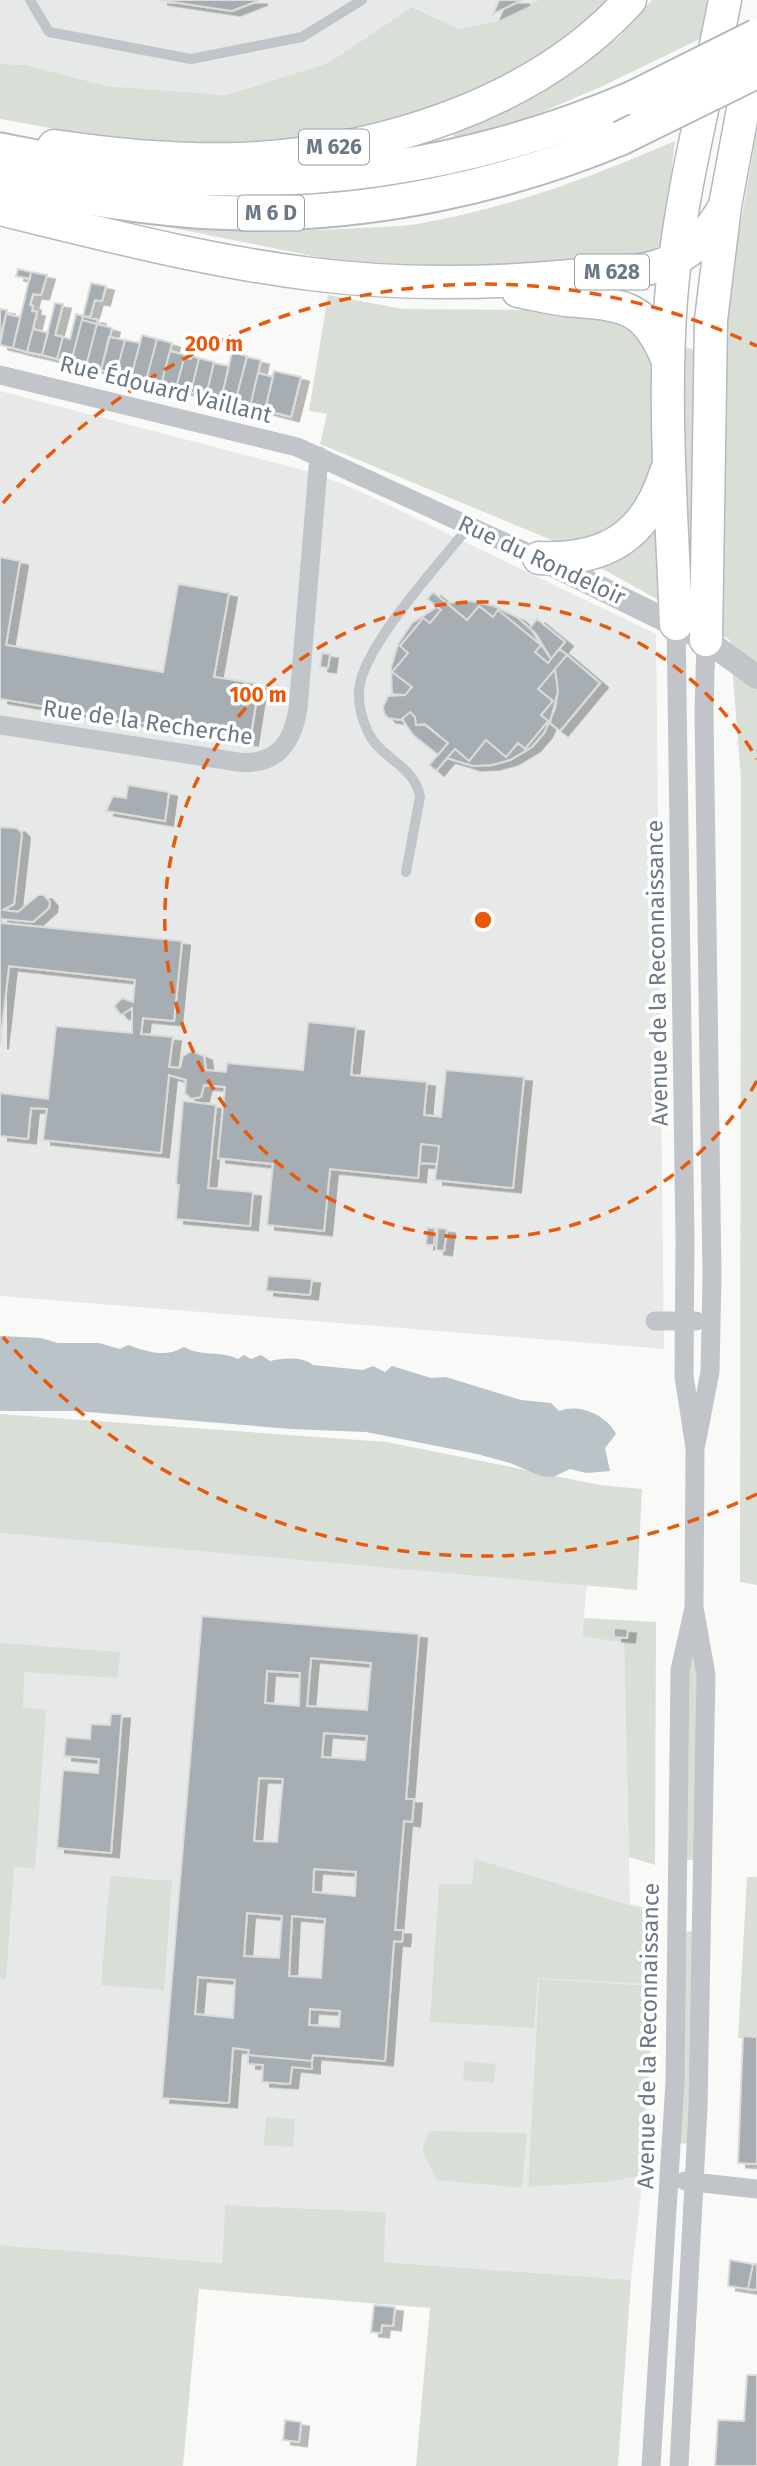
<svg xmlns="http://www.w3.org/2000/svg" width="757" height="2466" viewBox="0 0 757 2466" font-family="'Fira Sans',sans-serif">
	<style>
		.built { fill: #e7e9e8 }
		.green { fill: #d9ded7 }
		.water { fill: #bac3c8 }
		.building { fill: #a6aeb4; stroke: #dbdcda; stroke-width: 2; fill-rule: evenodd; filter: url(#shadow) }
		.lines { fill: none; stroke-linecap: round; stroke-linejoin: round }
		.primary-casing { stroke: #b5b9bd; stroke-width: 35 }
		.trunk-casing { stroke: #b5b8bc; stroke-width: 37 }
		.service { stroke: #c1c5c9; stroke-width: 10 }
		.minor { stroke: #c1c5c9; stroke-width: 19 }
		.tertiary { stroke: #c1c5c9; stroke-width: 24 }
		.primary { stroke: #fff; stroke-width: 32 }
		.trunk { stroke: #fff; stroke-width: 33 }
		.trunk-bridge-casing { stroke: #b5b8bc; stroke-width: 37; stroke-linecap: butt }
		.trunk-bridge { stroke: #fff; stroke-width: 33 }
		.ring { fill: none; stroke: #e8590c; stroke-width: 3.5; stroke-dasharray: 12 9 }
		.labels { text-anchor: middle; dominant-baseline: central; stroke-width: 7; stroke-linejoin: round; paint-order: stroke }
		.shield { fill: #fff; stroke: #97a0aa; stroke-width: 2 }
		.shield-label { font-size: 21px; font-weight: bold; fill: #6b7886 }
		.street-label { font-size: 23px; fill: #6b7886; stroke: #fff }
		.centre { fill: #e8590c; stroke: #fff; stroke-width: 3.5 }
		.ring-label { font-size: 21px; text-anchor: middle; font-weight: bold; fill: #e8590c; stroke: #fff; stroke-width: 7; stroke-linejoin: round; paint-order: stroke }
	</style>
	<defs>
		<filter id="shadow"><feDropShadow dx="8" dy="4.5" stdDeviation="0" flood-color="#0004"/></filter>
	</defs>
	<rect width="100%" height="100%" fill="#f9faf8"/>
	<path class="built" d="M0,0H539L497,21L459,29L412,7L328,63L226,95L107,86L26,65L0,64Z
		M0,391L314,473L355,489L656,634L664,1349L0,1296Z
		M0,1533L587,1584L582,1637L624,1641L630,1904L654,1909V1986L539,1980L528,2187L609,2182L643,2175L631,2280L384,2262L386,2212L225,2205L222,2263L0,2245Z"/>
	<path class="green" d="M539,0H615C597,15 578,34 558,47C441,124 290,153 152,143C101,140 50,127 0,119V64L26,65L107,86L226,95L328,63L412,7L459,29L497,21Z
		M652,0H712L708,35L605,85L535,115L454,138L453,133L546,89L619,37Z
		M757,130V1585L740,1582L741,779L730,640L549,539L320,444L327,414L309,411L328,295L403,309L569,310L609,316L723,362L728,295Z
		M675,141L664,238L661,246L641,254L534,265L445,266L347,263L139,221C212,230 285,233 358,228C377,227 398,227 417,224C506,209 592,177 675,141Z
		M0,1414L387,1442L600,1485L642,1489L637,1590L0,1533Z
		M584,1618L656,1622L655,1865L629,1857L624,1642L582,1637Z
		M0,1643L120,1652L118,1678L24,1672L23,1707L46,1710L35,1868L14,1867L6,1979L0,1978Z
		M697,1652L698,1860H683L686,1682L691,1654Z
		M475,1859L651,1912V1984L538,1978L534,2028L430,2022L439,1884H472Z
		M110,1876L172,1881L164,1990L101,1985Z
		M747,1877H757V2040L738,2038Z
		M696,1931L692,2144L677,2143L681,1932Z
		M539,1979L654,1986L643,2175L609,2182L528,2187Z
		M465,2061L496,2064L494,2083L463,2080Z
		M266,2117L295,2119L293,2147L264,2145Z
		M429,2131L527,2133L522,2188L437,2180L422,2150Z
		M225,2205L386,2212L384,2262L631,2280L618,2466H416L430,2308L199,2289L183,2466H0V2245L222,2263Z"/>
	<path class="water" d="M0,1336L41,1338L58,1343H99L120,1349L128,1345C148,1352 165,1358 184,1347C201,1357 219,1350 238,1359L244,1355L251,1359L261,1355L270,1361C283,1358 303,1356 313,1365L363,1370L373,1366L385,1372L392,1366L431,1378L446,1377L521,1400L551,1403L559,1411C579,1403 607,1415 616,1434L605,1448L610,1471L586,1473L570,1469L553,1477L541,1476L510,1463L477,1454L366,1432L291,1429L76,1411H0Z"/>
	<path class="building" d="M159,0H260L232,11Z
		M499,0H522L493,14Z
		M18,269L31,272L30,279L16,276Z
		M31,272L47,275L41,295L33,294L30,305L33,306L32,311L37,312L27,352L13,348Z
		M91,283L106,286L102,301L95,300L90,317L83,316Z
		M55,303L63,304L55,335L63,337L57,359L42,355Z
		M0,309L7,310L0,338Z
		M6,314L20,317L13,348L0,345Z
		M76,314L83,316L71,362L57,359L63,337L70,339Z
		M83,316L98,320L97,324L82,320Z
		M82,320L97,324L86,366L71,362Z
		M97,324L112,328L101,370L86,366Z
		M33,329L48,333L42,355L27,352Z
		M142,335L157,339L146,381L131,377Z
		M109,337L125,340L116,374L101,370Z
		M157,339L172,343L161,385L146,381Z
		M125,340L140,343L131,377L116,374Z
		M170,351L185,355L176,388L161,385Z
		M232,352L247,356L235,403L221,399Z
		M192,356L199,358L191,392L176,388L184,358L191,359Z
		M247,357L261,360L250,407L235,403Z
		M199,358L214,362L206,396L191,392Z
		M214,363L229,366L221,399L206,396Z
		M274,371L301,377L291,417L265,410Z
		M258,373L273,377L265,410L250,407Z
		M0,557L20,561L6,645L163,672L178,584L229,593L214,677L259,684L250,741L0,699Z
		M433,592L467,620L479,606L493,617L498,610L541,645L535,652L548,663L559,649L567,655L538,689L553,701L541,715L548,721L525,749L518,743L506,757L486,740L469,761L455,749L436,771L429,765L448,743L425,724L416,725L415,717L410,712L401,720L388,718L384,713L383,707L388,696L405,695L412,687L392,672L408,653L400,646L423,618L430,623L441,610L427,599Z
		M470,601L494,606L517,617L536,634L551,659L548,663L535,652L541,645L498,610L493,617L479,606L467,620L447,603Z
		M437,607L441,610L430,623L423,618L400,646L408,653L392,672L412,687L405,695L392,694L391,668L398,644L412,623Z
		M537,619L565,642L551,659L530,628Z
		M322,653L330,654L328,668L320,667Z
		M567,655L600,683L560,731L550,723L558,691L555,669Z
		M555,669L558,691L555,709L544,733L532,747L510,760L492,765L473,766L447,758L455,749L469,761L486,740L506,757L518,743L525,749L548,721L541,715L553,701L538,689Z
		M410,712L415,717L416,725H425L448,743L438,755L413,735L402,719Z
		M128,785L169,792L165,821L106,811L113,796L126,798Z
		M0,827L17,828L22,833L14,904L3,910L18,912L38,895H44L50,902L49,908L33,922L2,919V923L182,941L174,1021L143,1018L141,1034L173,1037L169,1067L180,1068L183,1056L192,1051L204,1056L206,1070L226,1072L227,1063L303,1070L308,1022L356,1027L351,1075L427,1082L424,1115L441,1117L446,1070L524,1077L513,1188L435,1180L439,1146L421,1144L418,1178L330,1169L324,1231L267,1225L273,1164L218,1158L225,1087L204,1085L201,1097L191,1099L185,1093L186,1080L169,1075L161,1153L43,1140L47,1109L31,1108L28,1139L0,1136V1093L48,1099L56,1026L132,1033V1008L121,1015L114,1006L122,998L133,1002L135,980L9,966L0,1045Z
		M183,1101L216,1105L208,1188L253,1192L250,1226L176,1219L179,1185L176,1184Z
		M421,1144L439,1146L437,1164L420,1163Z
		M427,1228H435L434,1245H426Z
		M438,1228L447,1229L444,1251L436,1250Z
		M268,1276L312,1279L310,1295L266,1291Z
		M202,1616L419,1634L406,1799H414L413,1811L412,1822L404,1821L395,1930H403V1935L402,1942L394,1941L385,2061L313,2055L312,2061L248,2055L249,2050L233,2048L229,2103L162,2098ZM311,1658L371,1663L367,1710L307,1706ZM267,1671L300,1673L299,1706L265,1703ZM324,1733L367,1736L365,1760L322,1757ZM259,1778L283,1779L277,1842L254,1841ZM314,1869L356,1872L355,1896L313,1892ZM247,1913L282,1916L279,1958L244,1956ZM292,1916L325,1919L321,1978L289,1976ZM198,1977L235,1980L233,2018L195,2014ZM310,2009L340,2011L339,2027L309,2025Z
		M614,1628L628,1629L627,1638L614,1637Z
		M111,1714H122L111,1853L57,1848L63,1770L98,1773L99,1759L64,1756L66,1737L90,1739L91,1724L110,1725Z
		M743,2036L757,2037V2164L738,2163Z
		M248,2055L312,2061V2069L292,2067L290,2084L262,2082L263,2065L248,2064Z
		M730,2260L753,2264L748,2289L728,2286Z
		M753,2264H757V2290L748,2289Z
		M374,2305L395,2307L393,2326L382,2325L381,2333L371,2332Z
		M747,2375H757V2466H715L718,2420L744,2421Z
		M285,2420L301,2422L299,2442L283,2440Z"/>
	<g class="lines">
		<defs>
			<path id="primary" d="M54,146C115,155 178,161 240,159C378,153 535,105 630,0
				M0,209C103,234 206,261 311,274C397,285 485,284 571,276C605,273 645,275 675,259C698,248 713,227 725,206
				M518,291C534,294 550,298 566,300C622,305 645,303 668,361
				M539,558C606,561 646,536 666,472
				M676,624C672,516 663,407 671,299C679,198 706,99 725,0
				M706,640L711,320L725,206L753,55"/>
			<path id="trunk" d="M0,150C47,159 94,169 141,174C311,191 476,165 633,98
				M0,182C80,197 161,212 242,213C370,215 503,187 621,138"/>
		</defs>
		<use href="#primary" class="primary-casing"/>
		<use href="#trunk" class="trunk-casing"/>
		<path class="service" d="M30,0L49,32L191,59L302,37L362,0
			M406,872L420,797C414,764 381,760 368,732C362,719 358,704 359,690C363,645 440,564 469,526"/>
		<path class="minor" d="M0,375L297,447L539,558
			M676,624L685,1239L684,1376L695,1448L694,1607L706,1675L698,2108L679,2466
			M0,725L238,762C276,766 292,744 298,709L319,456
			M655,1321H696
			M696,1444L710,1372L712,1276L704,712L706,640
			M685,2181L757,2189
			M651,2466L675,2082L680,1670L693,1612"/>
		<path class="tertiary" d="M541,559L706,640L757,677"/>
		<use href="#primary" class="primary"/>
		<use href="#trunk" class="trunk"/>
		<defs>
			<path id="trunk-bridge" d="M633,98L757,36
				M621,138L757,71"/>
		</defs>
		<use href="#trunk-bridge" class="trunk-bridge-casing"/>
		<use href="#trunk-bridge" class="trunk-bridge"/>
	</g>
	<g class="ring">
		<path d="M757 1081A318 318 0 1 1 757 759"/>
		<path d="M757 1494A636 636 0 0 1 3 1337M3 503A636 636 0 0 1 757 346"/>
	</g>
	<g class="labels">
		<g class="shield">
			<rect x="299" y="129.5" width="70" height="35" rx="5"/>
			<rect x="238" y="195.5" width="66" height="35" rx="5"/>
			<rect x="575" y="254.5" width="74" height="35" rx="5"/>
		</g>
		<g class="shield-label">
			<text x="334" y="147">M 626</text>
			<text x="271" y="213">M 6 D</text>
			<text x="612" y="272">M 628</text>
		</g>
		<g class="street-label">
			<text transform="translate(166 389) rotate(14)">Rue Édouard Vaillant</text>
			<text transform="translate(542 560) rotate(25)">Rue du Rondeloir</text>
			<text transform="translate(148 722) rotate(8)">Rue de la Recherche</text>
			<text transform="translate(657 973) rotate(-91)">Avenue de la Reconnaissance</text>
			<text transform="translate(648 2036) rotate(-89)">Avenue de la Reconnaissance</text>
		</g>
	</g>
	<circle cx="483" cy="920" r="10" class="centre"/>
	<g class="ring-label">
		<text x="214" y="351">200 m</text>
		<text x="258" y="702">100 m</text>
	</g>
</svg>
